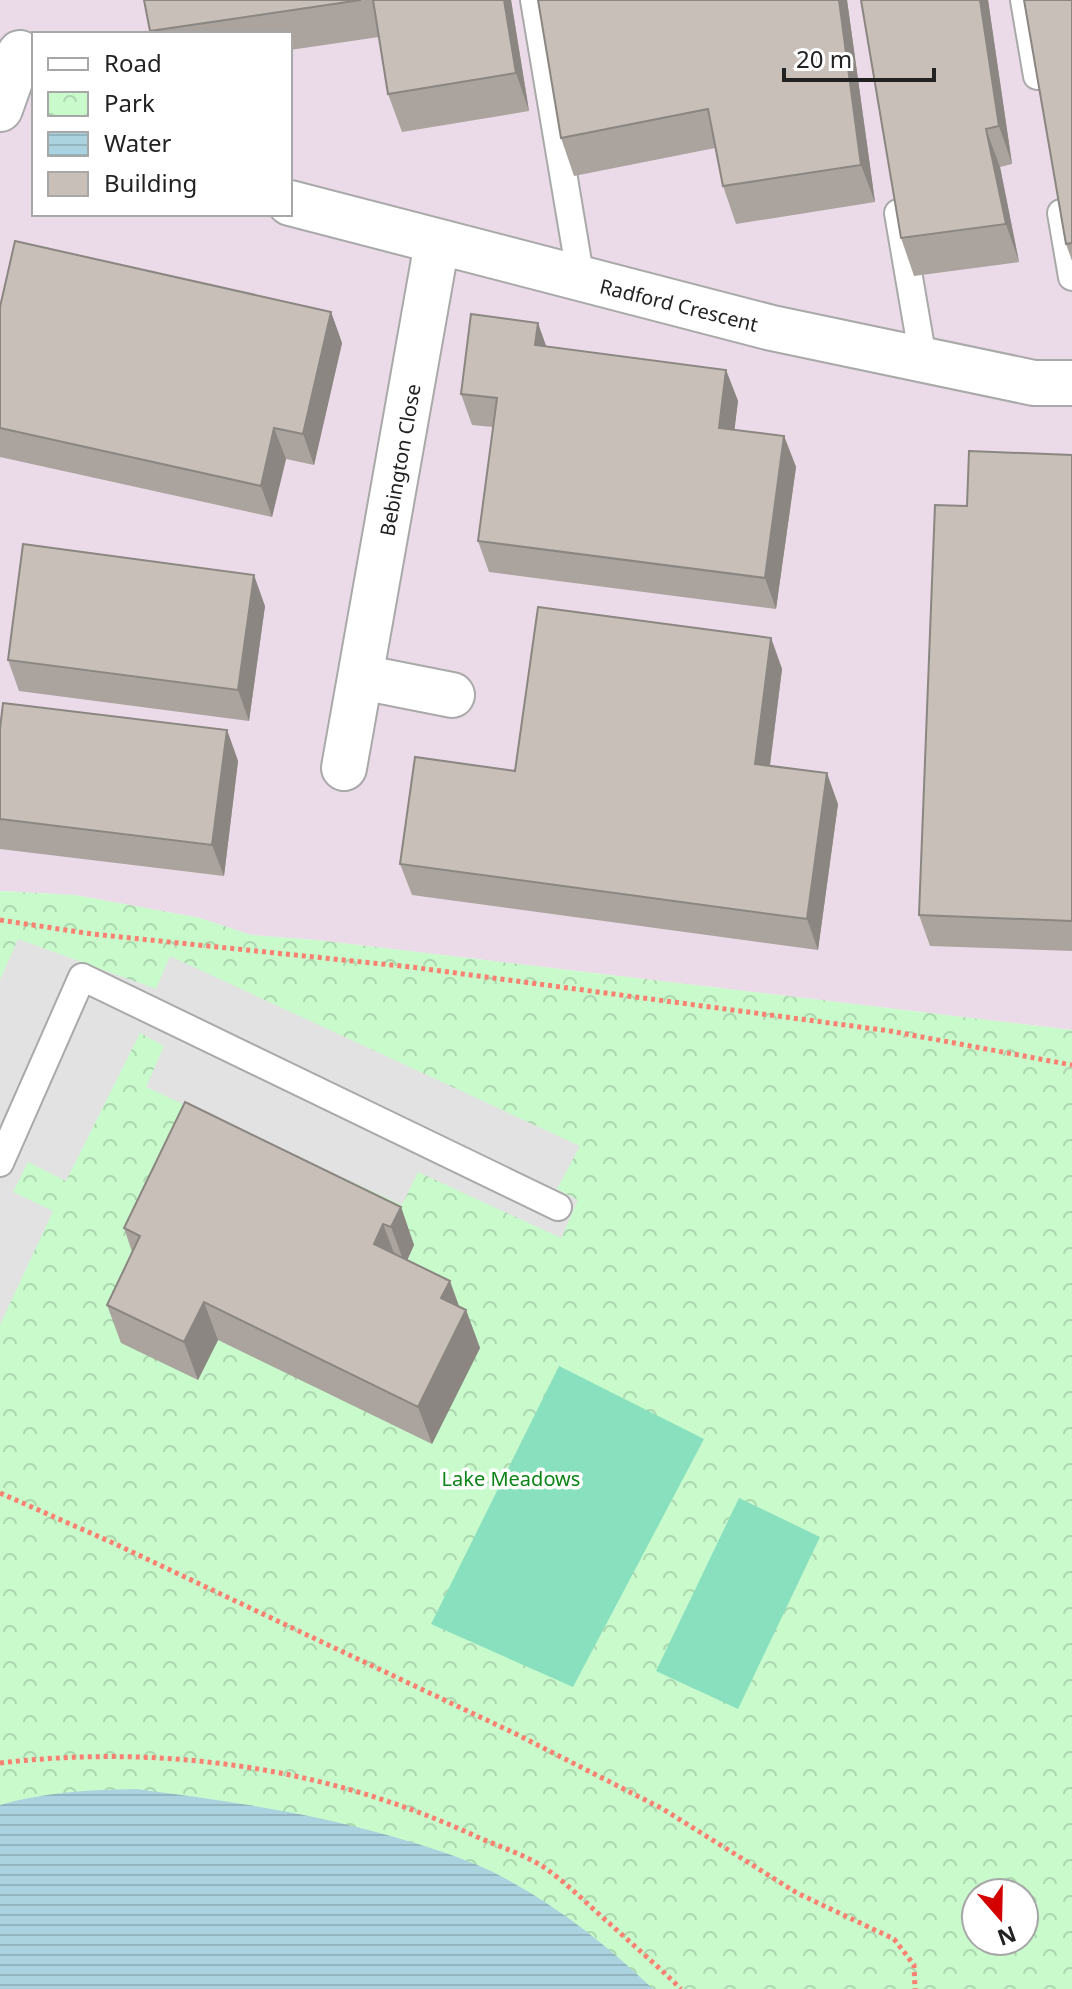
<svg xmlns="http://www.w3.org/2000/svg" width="1072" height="1989" viewBox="0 0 1072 1989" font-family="'Noto Sans',sans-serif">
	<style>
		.industrial { fill: #ebdbe8; fill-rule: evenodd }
		.park { fill: url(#park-crowns); fill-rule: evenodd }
		.pitch { fill: #88e0be }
		.parking { fill: #e2e2e2 }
		.water { fill: url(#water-rules) }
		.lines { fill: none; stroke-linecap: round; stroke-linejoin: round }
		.lane-casing { stroke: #a9a9a9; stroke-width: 30 }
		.street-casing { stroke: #a9a9a9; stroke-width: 48 }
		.path { stroke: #fa8072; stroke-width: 5; stroke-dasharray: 4 4; stroke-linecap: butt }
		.lane { stroke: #fff; stroke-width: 26 }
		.street { stroke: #fff; stroke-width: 44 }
		.wall { fill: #aba49e }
		.shaded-wall { fill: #8b8681 }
		.building { fill: #c7bfb8; stroke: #8b8681; stroke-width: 2 }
		.labels { text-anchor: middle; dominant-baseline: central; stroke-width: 7; stroke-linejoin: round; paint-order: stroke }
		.street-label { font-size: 20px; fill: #222; stroke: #fff }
		.park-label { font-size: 20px; fill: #0c8416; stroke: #fff }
	</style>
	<defs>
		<pattern id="park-crowns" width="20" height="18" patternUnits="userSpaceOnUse" patternTransform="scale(2)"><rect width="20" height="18" fill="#c8facc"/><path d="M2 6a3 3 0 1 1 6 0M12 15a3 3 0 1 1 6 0" fill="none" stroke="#acd6af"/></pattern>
		<pattern id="water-rules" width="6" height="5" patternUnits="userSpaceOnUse" patternTransform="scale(2)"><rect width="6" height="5" fill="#aad3df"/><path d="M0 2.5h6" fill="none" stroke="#92b5bf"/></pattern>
	</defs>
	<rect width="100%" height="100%" fill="#f2efe9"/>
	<path class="industrial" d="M0,0H1072V1030L317,940L251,935L200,918L75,895L0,891ZM34,34H290V214H34Z"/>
	<path class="park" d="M0,891L75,895L200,918L251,935L317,940L1072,1030V1989H0ZM976,1893H1024V1941H976Z"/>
	<path class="pitch" d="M559,1366L704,1439L573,1687L431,1624Z
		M739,1498L820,1537L738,1709L656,1671Z"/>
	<path class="parking" d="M18,939L156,989L170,956L580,1146L557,1189L578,1200L561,1238L418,1172L402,1205L146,1087L164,1046L140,1033L66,1181L28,1162L13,1192L53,1211L0,1325V980Z"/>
	<path class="water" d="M136,1789C229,1801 321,1814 411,1842C438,1850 465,1859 491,1871C551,1901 605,1943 653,1989H0V1805C46,1792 88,1790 136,1789Z"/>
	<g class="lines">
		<defs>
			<path id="lane" d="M534,0L581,280
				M1024,0L1037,76
				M898,213L923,359
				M1061,213L1072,277
				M0,1163L82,977L558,1207"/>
			<path id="street" d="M0,109L20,53
				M290,203L772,328L1034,383H1072
				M361,677L452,695
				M344,768L437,243"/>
		</defs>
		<use href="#lane" class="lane-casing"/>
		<use href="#street" class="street-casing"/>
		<path class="path" d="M0,920L92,934L411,967L890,1031L1072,1065
			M0,1493L111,1542L514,1733L663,1809L797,1893L894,1939L914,1965L915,1989
			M0,1763C162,1744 325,1767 473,1835C497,1846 524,1854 545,1868C568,1884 588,1905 609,1923C633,1945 658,1966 681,1989"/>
		<use href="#lane" class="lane"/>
		<use href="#street" class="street"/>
	</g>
	<path class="wall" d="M144,0H511L529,111L402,132L388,94L379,37L290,50V34H151Z
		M538,0H847L875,202L736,224L723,186L715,148L574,176L561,138Z
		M861,0H988L1012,164L1000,167L1019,262L914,276L901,238Z
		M1072,0V261L1066,244Z
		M0,307L331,312L342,343L314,465L286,459L272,517L0,457Z
		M546,346L726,370L738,401L734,430L784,436L796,467L776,609L489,572L478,541L493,427L472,425L461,394Z
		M1072,455V951L930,946L919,915L967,506Z
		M265,606L249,721L19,691L8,660Z
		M771,638L782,669L770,766L838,804L818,950L412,895L400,864L515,771Z
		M0,729L227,730L238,761L224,876L0,849Z
		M401,1207L414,1245L407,1260L459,1307L466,1310L480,1348L432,1444L218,1340L198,1380L121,1343L107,1305L132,1252L124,1228Z"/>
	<path class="shaded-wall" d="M504,0H511L529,111L516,73Z
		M839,0H847L875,202L861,165Z
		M980,0H988L1012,164L999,126Z
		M986,129L1000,167L1019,262L1006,224Z
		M331,312L342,343L314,465L303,434Z
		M538,323L549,354L535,345Z
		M726,370L738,401L731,459L719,428Z
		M274,428L286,459L272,517L261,486Z
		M784,436L796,467L776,609L765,578Z
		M254,575L265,606L249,721L238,690Z
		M771,638L782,669L766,795L755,764Z
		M227,730L238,761L224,876L212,845Z
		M827,773L838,804L818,950L807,919Z
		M401,1207L414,1245L405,1265L391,1227Z
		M383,1224L397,1261L374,1244Z
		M450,1281L463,1317L466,1310L480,1348L432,1444L418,1407L441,1298Z
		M204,1302L218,1340L198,1380L184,1342Z"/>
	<path class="building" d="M144,0H361L150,31Z
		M373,0H504L516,73L388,94Z
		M538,0H839L861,165L723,186L708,109L561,138Z
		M861,0H980L999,126L986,129L1006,224L901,238Z
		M1024,0H1072V243L1066,244Z
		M15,241L331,312L303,434L274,428L261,486L0,428V307Z
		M471,314L538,323L535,345L726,370L719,428L784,436L765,578L478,541L497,398L461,394Z
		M969,451L1072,455V921L919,915L935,505L967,506Z
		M23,544L254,575L238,690L8,660Z
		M538,607L771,638L755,764L827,773L807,919L400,864L415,757L515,771Z
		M3,703L227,730L212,845L0,819V729Z
		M185,1102L401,1207L391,1227L383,1224L374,1244L450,1281L441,1298L466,1310L418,1407L204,1302L184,1342L107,1305L140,1236L124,1228Z"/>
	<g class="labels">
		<g class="street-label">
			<text transform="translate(679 305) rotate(14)">Radford Crescent</text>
			<text transform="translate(400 460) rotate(-80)">Bebington Close</text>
		</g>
		<g class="park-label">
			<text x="511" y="1478">Lake Meadows</text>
		</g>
	</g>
	<rect x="32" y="32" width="260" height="184" fill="#ffffff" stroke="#a7a7a7" stroke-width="2"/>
	<rect x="48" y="58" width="40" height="12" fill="#ffffff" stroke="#a7a7a7" stroke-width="2"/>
	<text x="104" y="72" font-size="24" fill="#222222">Road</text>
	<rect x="48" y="92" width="40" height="24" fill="url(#park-crowns)" stroke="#a7a7a7" stroke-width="2"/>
	<text x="104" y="112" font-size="24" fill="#222222">Park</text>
	<rect x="48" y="132" width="40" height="24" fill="url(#water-rules)" stroke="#a7a7a7" stroke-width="2"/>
	<text x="104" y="152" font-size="24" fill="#222222">Water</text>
	<rect x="48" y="172" width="40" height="24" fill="#c7bfb8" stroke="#a7a7a7" stroke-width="2"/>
	<text x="104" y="192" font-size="24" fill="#222222">Building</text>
	<g transform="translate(1000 1917) rotate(160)"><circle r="38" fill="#ffffff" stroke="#a7a7a7" stroke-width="2"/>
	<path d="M0-6L14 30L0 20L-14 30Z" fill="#d40000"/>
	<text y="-12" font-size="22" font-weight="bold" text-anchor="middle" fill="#222222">N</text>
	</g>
	<path d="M784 68v12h150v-12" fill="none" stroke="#222222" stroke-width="4"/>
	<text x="796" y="68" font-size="24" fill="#222222" stroke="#ffffff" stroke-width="6" paint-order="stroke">20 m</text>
</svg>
